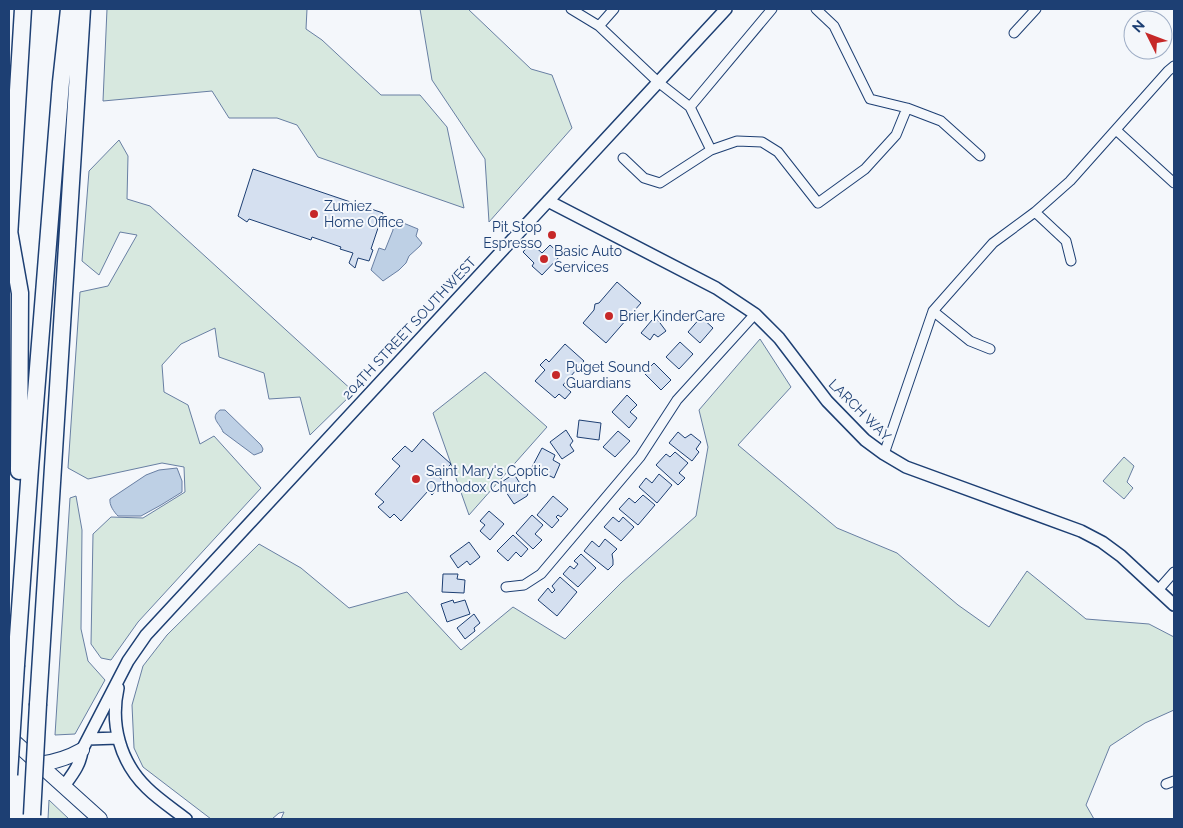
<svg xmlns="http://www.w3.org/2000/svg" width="1183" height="828" viewBox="0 0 1183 828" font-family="Raleway,sans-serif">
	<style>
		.green { fill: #d7e8df; stroke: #687fa3 }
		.water { fill: #bed0e5; stroke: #687fa3 }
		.building { fill: #d5e0f0; stroke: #1d3f73 }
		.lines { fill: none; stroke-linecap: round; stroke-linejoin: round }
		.minor-casing { stroke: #1d3f73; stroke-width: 11 }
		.tertiary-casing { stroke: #1d3f73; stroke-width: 14 }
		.primary-casing { stroke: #1d3f73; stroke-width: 16 }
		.motorway-casing { stroke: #1d3f73; stroke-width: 19 }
		.minor { stroke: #f4f7fb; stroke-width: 9 }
		.tertiary { stroke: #f4f7fb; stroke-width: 11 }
		.primary { stroke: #f4f7fb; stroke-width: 14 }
		.motorway { stroke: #f4f7fb; stroke-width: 16 }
		.motorway-bridge-casing { stroke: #1d3f73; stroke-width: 19; stroke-linecap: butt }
		.motorway-bridge { stroke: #f4f7fb; stroke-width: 16 }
		.poi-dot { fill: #c62828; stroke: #f4f7fb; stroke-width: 2 }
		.labels { text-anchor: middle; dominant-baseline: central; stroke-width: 4; stroke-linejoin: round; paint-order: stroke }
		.poi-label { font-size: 14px; fill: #1d3f73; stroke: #f4f7fb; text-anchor: start }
		.street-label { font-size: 14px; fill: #1d3f73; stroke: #f4f7fb }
	</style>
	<rect width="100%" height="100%" fill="#f4f7fb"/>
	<path class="green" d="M107,9H307L306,29L322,40L381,95H420L447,127L464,208L318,157L297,125L277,118H229L212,91L103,101Z
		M420,9H468L531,69L552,75L572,128L489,222L485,159L432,80Z
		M119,140L128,156L127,199L150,206L354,392L310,435L300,397L269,399L264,373L219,357L215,328L181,344L162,365L164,392L188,405L200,444L214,436L261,488L138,622L111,660L101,658L91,644L93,534L111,517L143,518L185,492L184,467L162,463L88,479L68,468L80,292L108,286L137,235L120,232L99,275L82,261L89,171Z
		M760,339L791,387L738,445L837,528L897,553L958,605L989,627L1027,571L1086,619L1149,624L1174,637V710L1145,723L1110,746L1086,805L1094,819H281L284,812L279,813L272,819H211L143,767L134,748L132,705L143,666L167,635L259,544L301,568L349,608L407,592L461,650L513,607L565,639L622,582L696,516L708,447L699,410Z
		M485,372L547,427L469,515L433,413Z
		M1124,457L1134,466L1127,482L1133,488L1124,499L1103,481Z
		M76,496L82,530L81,629L88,661L105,680L75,734L55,735L70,498Z
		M49,800L69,819H48Z"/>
	<path class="water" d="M396,220L418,229L416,236L422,243L420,246L409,256L406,263L399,270L383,281L371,270L379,248L385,250L393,230V225Z
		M220,410H225L261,445L263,449L262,452L254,455L223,432C220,423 209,418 220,410Z
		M177,468L182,481V492L161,505L141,516H118C114,512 109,505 110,499L146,475L159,470Z"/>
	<path class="building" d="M253,169L383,213L371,249L373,250L369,261L358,258L355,268L349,263L353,253L340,249L341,247L312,237L311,240L249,219L247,222L238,216Z
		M531,243L542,253L550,245L561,255L542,275L532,266L534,263L523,252Z
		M617,282L641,303L606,343L583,323L594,310L595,304L599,303Z
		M701,317L713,328L700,343L688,332Z
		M657,319L666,331L658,337L654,334L650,340L641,333L652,320Z
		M680,342L693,354L679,369L666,357Z
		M565,344L584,361L563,385L571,392L565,399L559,394L555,398L535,381L545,370L540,365L546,359L549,362Z
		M654,363L671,380L661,390L644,373Z
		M627,395L637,405L630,412L637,418L629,428L612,412Z
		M579,420L601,423L599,440L577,437Z
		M566,430L573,441L570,445L574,451L562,459L550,442Z
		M618,431L630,441L615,457L603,447Z
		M678,432L685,438L691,434L701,442L696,449L699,452L692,461L669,443Z
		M423,439L451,464L439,477L444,481L432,495L428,491L401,521L394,514L390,518L378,507L384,502L375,494L400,466L392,459L405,446L412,452Z
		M542,448L555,455L553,460L560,464L554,478L532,467Z
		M675,452L688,463L679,473L685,478L678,485L656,465L666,454L670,457Z
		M514,474L521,485L524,483L529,491L527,496L514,504L500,483Z
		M659,474L672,485L657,503L639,487L646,478L652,483Z
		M643,495L655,505L638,525L619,509L629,498L635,503Z
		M553,496L568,509L561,517L558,515L556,517L559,520L552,528L537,515Z
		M489,511L504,524L490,540L480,531L485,525L480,521Z
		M532,515L543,525L535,534L542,540L533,549L516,533Z
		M613,517L619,522L623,517L634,527L621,541L604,527Z
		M513,535L528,549L521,557L516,552L508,561L497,551Z
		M605,539L617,549L612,554L613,560V565L608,570L584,551L592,541L599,547Z
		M469,542L480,557L470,565L467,561L458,568L450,556Z
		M581,554L596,568L578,587L563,574L570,566L574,569L578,564L574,561Z
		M443,574H458L457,579L465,580L464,593L442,592Z
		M560,577L577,592L557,616L538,600L548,588L552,593L555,590L552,586Z
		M453,600L454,603L465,600L470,614L447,622L441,604Z
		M474,614L480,623L474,628L475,631L465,639L457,628Z"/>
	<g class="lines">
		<defs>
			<path id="minor" d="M571,9L599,26L658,82L690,107L772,9
				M816,9L834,26L870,99L907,108L941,121L980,156
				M599,26L614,9
				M1014,33L1036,9
				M690,107L711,150
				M1116,130L1174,183
				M623,158L644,178L660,183L711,150L737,141L762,142L778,152L818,203L865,169L896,135L907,108
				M1035,212L1066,241L1071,261
				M933,311L970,341L990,349
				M884,454L933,311L993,243L1035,212L1070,181L1168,71L1174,66
				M506,587L524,585L541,574L640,457L677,400L755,314
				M1159,589L1174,572
				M1166,784L1174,781"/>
			<path id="tertiary" d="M548,201L716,288L755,314L779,338L827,401L865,440L884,454L906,467L1081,531L1102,542L1121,556L1174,605
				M118,688C110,724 120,762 147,788C158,799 173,809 186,819
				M88,739L118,738
				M64,786C72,775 81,764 82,750L128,661L146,635L726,9"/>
			<path id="primary" d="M9,737L100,819
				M39,764C55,762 68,758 82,750"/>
			<path id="motorway" d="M9,231L20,293L19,471
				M9,237L23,9
				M16,665L30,468L61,82L69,9
				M38,704L82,9"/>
		</defs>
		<use href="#minor" class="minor-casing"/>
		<use href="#tertiary" class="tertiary-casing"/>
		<use href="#primary" class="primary-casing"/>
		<use href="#motorway" class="motorway-casing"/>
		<use href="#minor" class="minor"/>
		<use href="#tertiary" class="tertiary"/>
		<use href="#primary" class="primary"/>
		<use href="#motorway" class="motorway"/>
		<defs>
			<path id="motorway-bridge" d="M9,775L16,665
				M32,815L38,704"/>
		</defs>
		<use href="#motorway-bridge" class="motorway-bridge-casing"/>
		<use href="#motorway-bridge" class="motorway-bridge"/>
	</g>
	<g class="poi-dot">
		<circle cx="314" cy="214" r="5"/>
		<circle cx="552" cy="235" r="5"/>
		<circle cx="544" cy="259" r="5"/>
		<circle cx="609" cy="316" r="5"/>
		<circle cx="556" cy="375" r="5"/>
		<circle cx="416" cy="479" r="5"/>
	</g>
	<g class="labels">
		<g class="poi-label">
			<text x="324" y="206">Zumiez<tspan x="324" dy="16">Home Office</tspan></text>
			<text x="542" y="227" text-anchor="end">Pit Stop<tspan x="542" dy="16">Espresso</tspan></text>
			<text x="554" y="251">Basic Auto<tspan x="554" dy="16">Services</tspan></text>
			<text x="619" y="316">Brier KinderCare</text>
			<text x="566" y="367">Puget Sound<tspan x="566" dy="16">Guardians</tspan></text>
			<text x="426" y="471">Saint Mary's Coptic<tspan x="426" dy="16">Orthodox Church</tspan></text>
		</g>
		<g class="street-label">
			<text transform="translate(409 328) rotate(-47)">204TH STREET SOUTHWEST</text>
			<text transform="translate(860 410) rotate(45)">LARCH WAY</text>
		</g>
	</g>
	<rect width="1183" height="828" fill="none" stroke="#1d3f73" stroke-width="20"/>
	<g transform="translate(1148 35) rotate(312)"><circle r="24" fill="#f4f7fb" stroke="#9eadc5"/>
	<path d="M0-4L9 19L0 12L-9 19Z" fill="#c62828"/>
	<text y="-8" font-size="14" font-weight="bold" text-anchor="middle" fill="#1d3f73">N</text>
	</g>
</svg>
